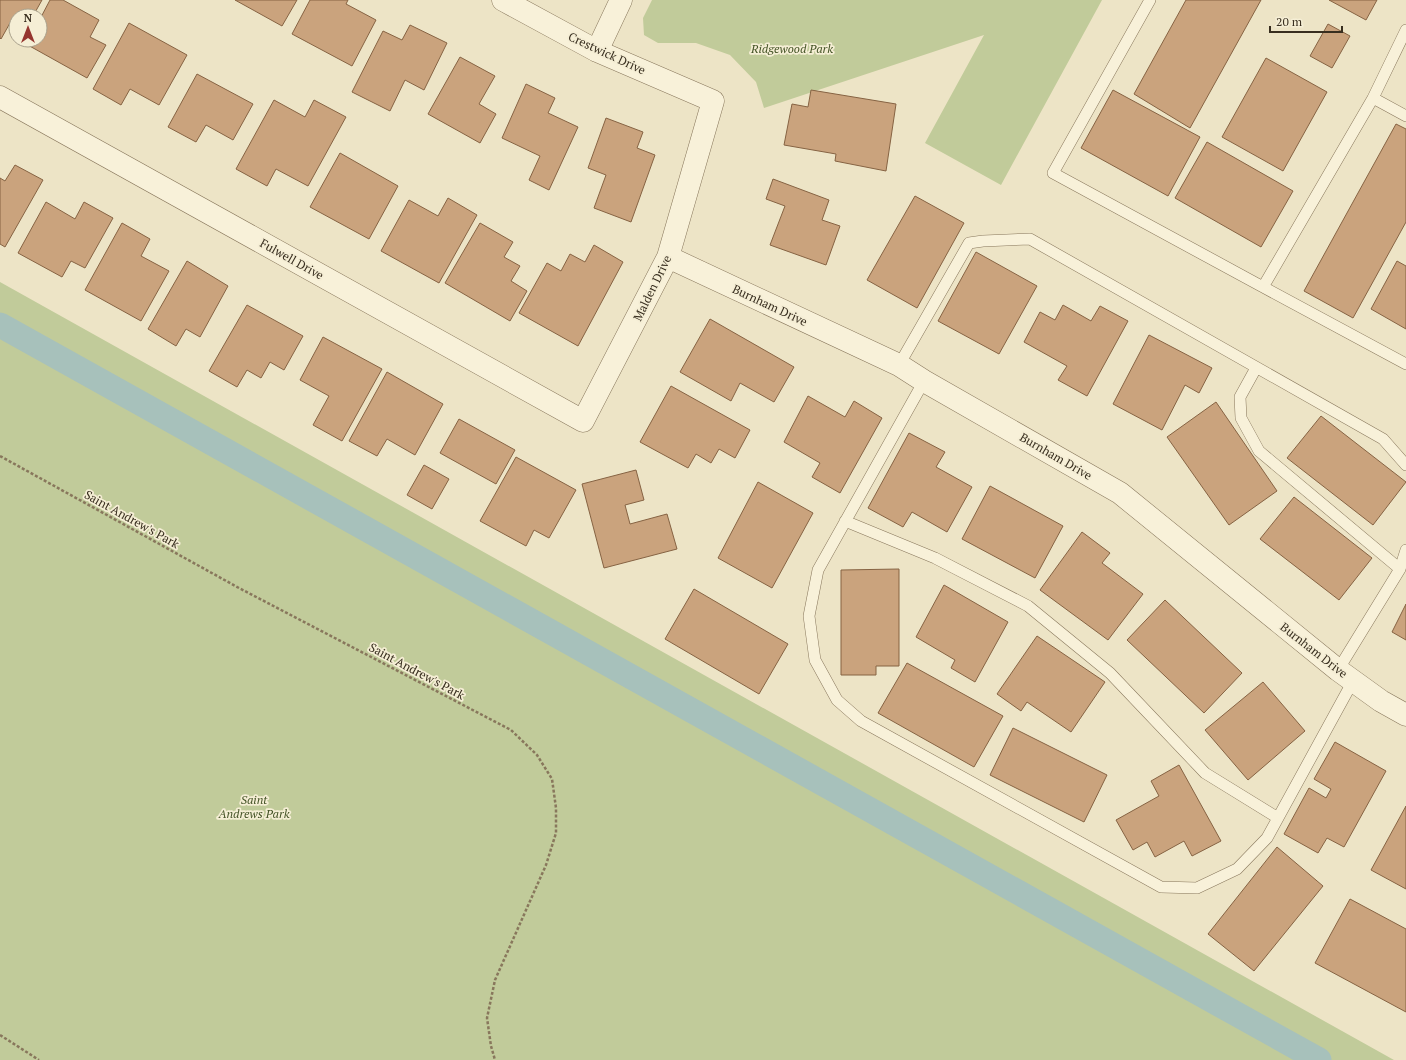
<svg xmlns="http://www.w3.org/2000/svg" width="1406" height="1060" viewBox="0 0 1406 1060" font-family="'PT Serif',serif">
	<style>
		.green { fill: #c1cb9a }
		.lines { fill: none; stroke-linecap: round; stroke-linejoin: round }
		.canal { stroke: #a7c1bb; stroke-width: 25 }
		.building { fill: #caa37d; stroke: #866343 }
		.lane-casing { stroke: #88775c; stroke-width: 12 }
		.street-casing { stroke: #88775c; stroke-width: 23 }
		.path { stroke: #88775c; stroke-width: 2.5; stroke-dasharray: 3 2; stroke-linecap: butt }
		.lane { stroke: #f8f1d9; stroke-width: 11 }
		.street { stroke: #f8f1d9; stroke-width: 22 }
		.labels { text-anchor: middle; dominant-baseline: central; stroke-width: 3.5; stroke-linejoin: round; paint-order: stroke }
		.park-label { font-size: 12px; font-style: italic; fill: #455427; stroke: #f5eed5 }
		.street-label { font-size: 12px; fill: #382e1f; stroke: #f5eed5 }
	</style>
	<rect width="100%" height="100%" fill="#ede4c6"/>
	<path class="green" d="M652,0H1102L1001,185L925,143L984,35L764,108L756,82L730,55L696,43H658L644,35L643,18Z
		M0,282L1394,1060H0Z"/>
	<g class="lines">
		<path class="canal" d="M0,325L1319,1060"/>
	</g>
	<path class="building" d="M0,0H42L33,16H16V26L10,23L1,39L0,38Z
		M50,0H63L99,20L90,37L106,45L87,78L26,44L28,40H40V19Z
		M235,0H297L282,26Z
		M310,0H348L346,4L376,20L352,66L292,34Z
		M1186,0H1261L1190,128L1134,94Z
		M1329,0H1377L1366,20Z
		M129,23L187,55L159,105L130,89L121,105L93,89Z
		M1328,24L1350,36L1332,68L1310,56Z
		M410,25L447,43L424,90L405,80L390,111L352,92L383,31L402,40Z
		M460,57L495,76L479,104L496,114L480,143L428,114Z
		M1266,58L1327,92L1283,171L1222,137Z
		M197,74L253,104L233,140L206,125L196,142L168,127Z
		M526,84L555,98L548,113L578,127L549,190L529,180L540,156L502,138Z
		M811,90L896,104L886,171L835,161L836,154L784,145L792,104L808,107Z
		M1113,90L1200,137L1168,196L1081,148Z
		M274,100L305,117L314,100L346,117L308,186L276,169L267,186L236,169Z
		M606,118L643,132L637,148L655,155L631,222L594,208L606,175L588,168Z
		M1396,124L1406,129V222L1353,318L1304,291Z
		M1207,142L1293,191L1261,247L1175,198Z
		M340,153L398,186L369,239L310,207Z
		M15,165L43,180L5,247L0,244V178L5,181Z
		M773,179L829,200L822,220L840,226L826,265L770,245L785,206L766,199Z
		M915,196L964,223L917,308L867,280Z
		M448,198L477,215L439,283L381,251L409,200L438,216Z
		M46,202L75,219L84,202L113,218L85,268L71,261L62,277L18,253Z
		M122,223L150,239L141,256L169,271L141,321L85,290Z
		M480,223L513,242L504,257L520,266L511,281L527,291L510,321L445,283Z
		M594,245L623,262L578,346L519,313L547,263L561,271L570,254L585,262Z
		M976,252L1037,286L999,354L938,321Z
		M187,261L228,286L200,337L186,329L176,346L148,329Z
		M1397,261L1406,266V329L1371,309Z
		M247,305L303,336L284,370L270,362L261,378L247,370L237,387L209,371Z
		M1063,305L1091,321L1100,306L1128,321L1087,396L1058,380L1067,366L1024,342L1040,312L1055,320Z
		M710,319L794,367L774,402L740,383L731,401L680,372Z
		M1149,335L1212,368L1199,393L1185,385L1162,430L1113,404Z
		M323,337L382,369L342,441L313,425L329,396L300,380Z
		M387,372L443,404L415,455L387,439L377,456L349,441Z
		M671,386L750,430L735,458L719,449L711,463L696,454L688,468L640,442Z
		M808,396L845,417L854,401L882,418L840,493L812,477L820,463L784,442Z
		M1216,402L1277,491L1229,525L1167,437Z
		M1321,416L1406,482L1373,525L1287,458Z
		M459,419L515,450L496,484L440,453Z
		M909,433L945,452L936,467L972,487L947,532L912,512L903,527L868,508Z
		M516,457L576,490L549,538L534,530L526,546L480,521Z
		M424,465L449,479L432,509L407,495Z
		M636,470L644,500L625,505L630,524L667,514L677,549L604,568L582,484Z
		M758,482L813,513L772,588L718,558Z
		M990,486L1063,526L1035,578L962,539Z
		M1294,497L1372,558L1339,600L1260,539Z
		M1082,532L1110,553L1102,563L1143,594L1108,640L1040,590Z
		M899,569V666H876V675H841V570Z
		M944,585L1008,622L975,682L951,668L955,660L916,637Z
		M694,589L788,644L759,694L665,639Z
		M1165,600L1242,673L1204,713L1127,640Z
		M1406,604V640L1392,632Z
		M1037,636L1105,682L1071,732L1027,702L1021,711L997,694Z
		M907,663L1003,716L974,767L878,713Z
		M1263,682L1305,731L1248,780L1205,730Z
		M1013,728L1107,775L1084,822L990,775Z
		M1335,742L1386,771L1344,847L1327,838L1318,853L1284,834L1309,788L1326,798L1331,789L1314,779Z
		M1179,765L1221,841L1192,856L1184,841L1155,857L1147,842L1133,850L1116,820L1159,796L1151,781Z
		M1406,806V889L1371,870Z
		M1277,847L1323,886L1254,971L1208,934Z
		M1350,899L1406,929V1012L1315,963Z"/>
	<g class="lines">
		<defs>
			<path id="lane" d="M1150,0L1053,173L1263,287L1373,98L1406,116
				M1373,98L1406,30
				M1263,287L1406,364
				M899,365L969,243L983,241L1030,239L1383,439L1406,465
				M1256,368L1240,397L1241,418L1259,451L1400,569
				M924,381L818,570L809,616L815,660L837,700L861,721L1161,887L1197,888L1237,869L1267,838L1353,681
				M845,521L935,558L1028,606L1110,673L1205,773L1278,818
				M1338,670L1400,569L1406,550"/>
			<path id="street" d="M597,51L621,0
				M0,97L583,421L668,257L713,101L597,51L503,0
				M668,257L899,365L924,381L1120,493L1338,670L1381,701L1406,715"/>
		</defs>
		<use href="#lane" class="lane-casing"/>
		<use href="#street" class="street-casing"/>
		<path class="path" d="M0,456L239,588L511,730L537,755L552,779L556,808V833L546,865L495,980L487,1018L491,1046L495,1060
			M0,1035L39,1060"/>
		<use href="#lane" class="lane"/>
		<use href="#street" class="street"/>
	</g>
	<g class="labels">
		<g class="park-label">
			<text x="792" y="48">Ridgewood Park</text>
			<text x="254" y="799">Saint<tspan x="254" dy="14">Andrews Park</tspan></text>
		</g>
		<g class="street-label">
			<text transform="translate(607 53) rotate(25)">Crestwick Drive</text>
			<text transform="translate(292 259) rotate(29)">Fulwell Drive</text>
			<text transform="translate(652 288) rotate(-64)">Malden Drive</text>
			<text transform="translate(770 305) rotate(25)">Burnham Drive</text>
			<text transform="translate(1056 456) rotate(30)">Burnham Drive</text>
			<text transform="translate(132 519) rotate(29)">Saint Andrew's Park</text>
			<text transform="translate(1314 650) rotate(38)">Burnham Drive</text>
			<text transform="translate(417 671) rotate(28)">Saint Andrew's Park</text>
		</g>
	</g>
	<g transform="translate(28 28)"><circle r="19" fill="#f5eed5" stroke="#a9a18c"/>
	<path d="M0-3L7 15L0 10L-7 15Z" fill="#95352e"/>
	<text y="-6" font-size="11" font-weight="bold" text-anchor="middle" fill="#382e1f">N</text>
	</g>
	<path d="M1270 26v6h72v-6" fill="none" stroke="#382e1f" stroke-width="2"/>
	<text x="1276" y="26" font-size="12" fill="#382e1f" stroke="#f5eed5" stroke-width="3" paint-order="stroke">20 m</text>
</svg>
